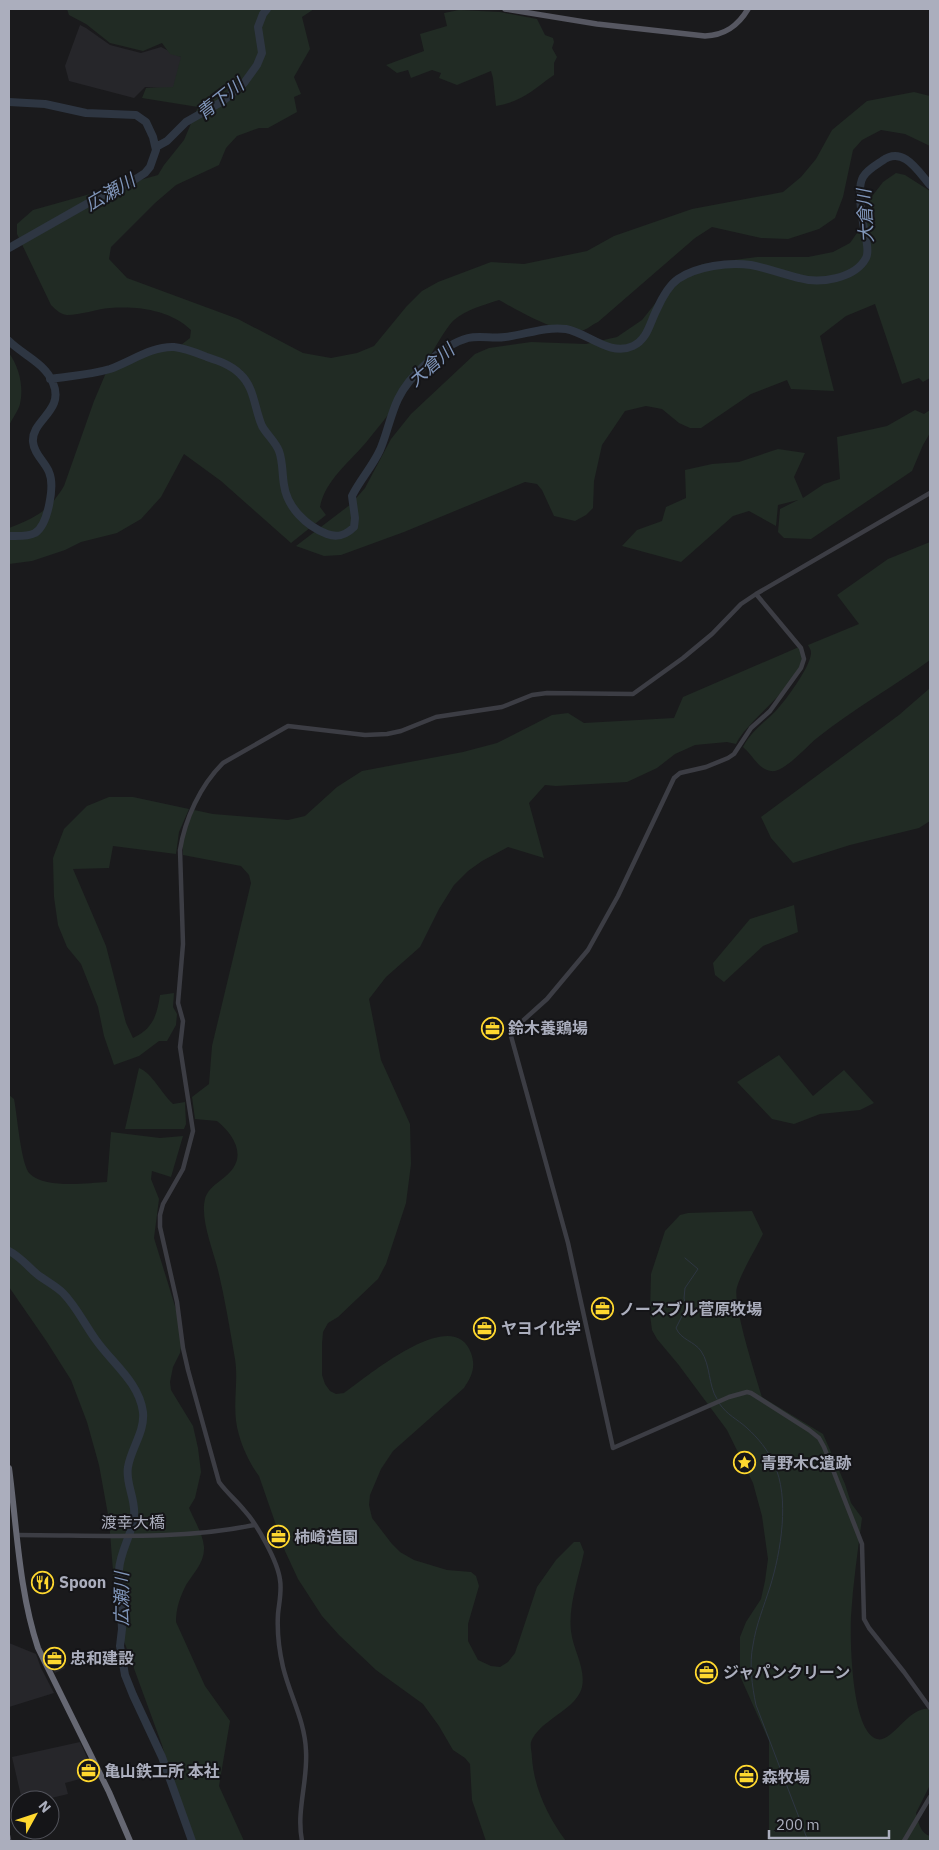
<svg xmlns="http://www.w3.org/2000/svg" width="939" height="1850" viewBox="0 0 939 1850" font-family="'IBM Plex Sans','Noto Sans JP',sans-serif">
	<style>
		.built { fill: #26262a }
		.green { fill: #212b24 }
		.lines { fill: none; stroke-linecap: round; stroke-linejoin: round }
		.stream { stroke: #2e3642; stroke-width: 1 }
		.river { stroke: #2e3642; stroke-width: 8 }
		.minor { stroke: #3c3d44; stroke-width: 4.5 }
		.major { stroke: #565761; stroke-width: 5.5 }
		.highway { stroke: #666873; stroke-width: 6 }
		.rail-casing { stroke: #4d4e57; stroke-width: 3 }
		.rail { stroke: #151518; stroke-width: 1; stroke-dasharray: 4; stroke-linecap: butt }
		.labels { text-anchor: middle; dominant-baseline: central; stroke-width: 4; stroke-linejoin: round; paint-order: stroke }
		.poi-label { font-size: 16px; font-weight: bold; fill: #abaebd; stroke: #151518; text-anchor: start }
		.street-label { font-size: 16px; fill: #abaebd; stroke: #151518 }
		.water-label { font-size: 18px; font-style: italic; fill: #8096ba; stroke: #151518 }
	</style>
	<rect width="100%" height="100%" fill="#1a1a1c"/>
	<path class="built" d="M80,25L86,28L110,45L141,53L161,47L185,59L174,89L145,87L134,98L69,81L65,66Z
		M9,1643L36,1654L41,1668L54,1693L9,1707Z
		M56,1653L65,1668L55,1673L47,1658Z
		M80,1742L95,1775L65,1783L68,1794L43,1800H22L12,1757Z"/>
	<path class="green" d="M67,9H314L302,17L310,49L294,77L301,94L294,97L297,112L268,128H259L237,136L226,148L219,165L176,185L155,203L111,247L109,259L127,278L238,319L303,353L331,358L357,353L374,346L406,307L422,291L438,282L491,262L524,264L587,251L614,236L692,209L783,192L801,177L816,159L832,130L867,101L914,92L930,96V146L905,134L881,130L862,140L853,150L843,197L835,218L819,229L788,239L761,238L712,227L695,238L598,322C593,324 589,328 584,330C562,337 519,311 499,300C484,305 467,309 454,320C445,328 429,359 421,371C404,395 386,418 368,440C351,461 325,480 320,507L326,515L291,543L221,481L184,454L161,497L141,519L117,533L81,542L65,550L32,561L9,564V528C35,518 49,511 64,486L94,401L108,368L132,357L181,345L190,338L191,330C170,310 138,306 110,308C96,309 81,315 67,315C60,314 56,310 51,305L17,234V224L33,210L158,175L164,165L184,140L198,107L142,98L146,88L173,87L181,57L170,54L162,43L143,51L110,43L86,24L69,15Z
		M459,10L500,12L537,19L545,35L553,38L554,42L552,48L557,57L554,63V75C532,90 524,101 496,106L493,78L491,71L457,85L439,78L441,73L432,70L411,78L408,70L397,73L386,65L424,51L420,34L447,26L444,13Z
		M896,173L905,175L930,191V378L923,382L919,378L902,384L875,304L846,316L820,336L834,391L791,389L787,380L751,394L701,428H690L679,423L662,409L646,406L625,411L602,445L594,481L593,508L586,515L575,521L554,516L542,490L537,484L525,482L404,532L341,555L324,556L296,546L351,504L365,488L391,439L411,414L475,354L489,348L531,342L586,344L617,337L642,320L670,285L685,271L703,264L757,257H808L833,252L850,243L864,223L870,199L883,182Z
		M9,353C19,367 24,386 20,404C18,411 12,419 9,426Z
		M915,410L924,414L930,410V433L923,445L912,471L811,539L784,538L778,532L780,509L798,500L778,505L776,526L749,511L733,516L681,562L622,546L637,530L662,521L666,507L686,498L685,470L712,464L739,462L778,449L805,453L794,477L803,498L824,484L840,479L837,437L887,426Z
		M930,542V660C893,687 853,709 817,738C806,747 788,768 775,771C760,773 753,755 743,747C754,727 767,722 780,706C788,697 812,664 811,652C811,650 809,647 808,645L859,624L837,595L888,559Z
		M799,647C800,650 802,655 802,658C802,683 747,720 736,744L727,742L695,745L675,754L657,768L627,782L556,786L545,785L529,803L544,858L508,847L482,861L468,871L454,885L439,909L420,947L386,977L369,999L381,1060L410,1124L411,1164L406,1203L386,1264L378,1279L338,1317L328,1323L323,1332L322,1344V1375L325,1384L330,1391L336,1394L344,1393C366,1378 453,1303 471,1353C476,1367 472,1376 464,1388L393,1451L381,1469L370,1495L369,1505L372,1518L392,1544L400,1552L414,1560L447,1570L471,1572L476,1576L479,1586L468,1624V1641L478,1660L491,1666L500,1667L508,1662L515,1653L537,1587L556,1560L574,1542H580L584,1552C579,1577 568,1606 571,1631C573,1650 586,1668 582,1687C578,1703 560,1712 548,1722C541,1727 534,1734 531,1742C530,1747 532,1753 532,1758C534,1788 548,1817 566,1841H486L472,1800L470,1764L465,1758L453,1750L439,1726L423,1704L376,1670L339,1635L322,1616L298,1579L285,1551L259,1476C250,1464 243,1449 239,1435C231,1409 239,1384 235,1359C230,1330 225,1299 218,1270C213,1250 200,1219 205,1199C208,1187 223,1180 230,1172C247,1154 232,1133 217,1121L195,1119L192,1097L209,1084L212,1046L251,883L249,875L241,866L183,855V833L194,810L213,814L288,820L305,816L337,787L362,771L463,752L497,743L552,715L568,713L584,723L674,718L683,697Z
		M930,688V821L919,828L850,845L793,863L771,838L761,817L899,715Z
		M109,797H133L189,809L179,832L176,854L113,846L109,868L73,869L106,946L126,1023L133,1038C153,1029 157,1015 160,995L174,993L173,1007L177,1014L176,1025L167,1041H159L139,1056L114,1065L104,1036L98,1007L81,964L67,947L58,925L54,897L53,858L64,829L87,806Z
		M794,905L798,932L763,946L724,982L715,975L713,963L750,919Z
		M779,1055L813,1096L844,1070L874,1103L860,1110L820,1114L794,1124L772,1119L737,1082Z
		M139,1068C153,1074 161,1093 173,1104L185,1102L186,1124L184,1129H125Z
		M9,1095L14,1099C17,1113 21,1166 30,1174C46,1189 87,1183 107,1182L111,1132L160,1138L183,1136L171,1177L152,1171L151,1179L159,1199L154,1238L183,1332L180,1353L173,1367L170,1382L171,1390L193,1426L198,1448L201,1472L195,1498L189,1508C194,1520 203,1534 204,1547C205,1562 193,1574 186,1585C180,1597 176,1608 176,1622L205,1686L230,1721L219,1786L244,1841H190L162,1745L117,1622L109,1520L99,1465L87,1422L71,1380L47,1342L9,1287Z
		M752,1211L763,1234C755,1250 742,1271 737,1287C732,1303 756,1377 762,1397L823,1434L845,1484L851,1503L862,1518C858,1550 853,1583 851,1616C850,1639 851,1731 877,1739C892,1744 908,1706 930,1709V1785L916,1813C918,1822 921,1834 930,1836V1841H769V1741L740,1676V1637L746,1622L761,1599L765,1581L768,1559L762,1516L753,1483L727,1430L678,1364L657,1339L652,1330L650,1315L651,1274L665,1231L680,1215L688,1213Z"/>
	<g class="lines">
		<path class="stream" d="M685,1258L698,1269L685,1288L684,1298L686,1308L676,1328C681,1340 694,1341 701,1351C711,1366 708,1385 717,1399
			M719,1403C728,1416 736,1418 747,1428C758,1438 768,1450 774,1464C790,1497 781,1552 770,1587C764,1606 756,1625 753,1645C749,1664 752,1686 756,1705L808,1841"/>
		<path class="river" d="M9,102L45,104L86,113L136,115L146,122L153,137L156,150L150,167L145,173L131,182L90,202L9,248
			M156,147L167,141L186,122L223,101L244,83L257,65L262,53L258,27L263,14L267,9
			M9,341C23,355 45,363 53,383C65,411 31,420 33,442C34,454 45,462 49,472C55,486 48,525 35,533C27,537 17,536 9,536
			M50,379C70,376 90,375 110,369C130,362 152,346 174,347C185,348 197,353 207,357C219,361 231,365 240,374C255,388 254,408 262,426C267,435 275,441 279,451C283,462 282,473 284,485C287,507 306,526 327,534C338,538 346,535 354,527L355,518L352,496C360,480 372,467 380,450C387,434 390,416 398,399C409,376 442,345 468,338C480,335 493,339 505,337C525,335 545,326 566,329C588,333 610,357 633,346C648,339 650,322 657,309C662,298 668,286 678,279C697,266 729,262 751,265C767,268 783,274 799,278C819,284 855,279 866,258C869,252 867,245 866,238C863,224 856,189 863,177C867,170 876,165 882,161C903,145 918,171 930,185
			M9,1251C21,1257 28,1267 38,1275C46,1281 56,1286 63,1293C76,1306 85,1325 96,1340C112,1363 139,1382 143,1412C145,1432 131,1448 128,1467C125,1483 136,1499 134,1516C132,1535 120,1551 119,1570L122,1629L120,1646L125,1675L133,1695L162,1757L192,1841"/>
		<path class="minor" d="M756,594L801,648L804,659L801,668L770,711L751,728L734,754L728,758L706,767L680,773L674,778L618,896L588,950L547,999L517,1026L511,1036L568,1243L613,1448L729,1397L747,1392L751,1393L809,1430L819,1438L824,1447L862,1544L864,1619L869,1628L904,1672L930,1708
			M18,1535C96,1535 177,1541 254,1525
			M302,1841C296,1811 308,1781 306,1751C305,1721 290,1696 283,1667C279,1650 277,1631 278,1614C279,1603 282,1591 280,1580C278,1562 257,1524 244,1510C236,1500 227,1493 219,1482L188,1370L183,1348L177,1302L160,1227V1215L163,1204L183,1169L193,1131L180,1047L183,1021L178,1003L183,944L180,850C185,819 200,786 223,763L288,726L365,735L387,734L401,731L436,717L502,707L532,695L547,693L633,694L683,658L712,634L741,604L756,594L930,493
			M904,1841L930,1797"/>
		<path class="major" d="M505,9L597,24L705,36C725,35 738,26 748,9"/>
		<path class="highway" d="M9,1468C17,1528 19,1591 38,1648L109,1792L130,1841"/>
		<defs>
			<path id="rail" d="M9,1836L10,1841"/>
		</defs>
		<use href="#rail" class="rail-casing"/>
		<use href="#rail" class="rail"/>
	</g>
	<defs>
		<symbol id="office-ring" viewBox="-11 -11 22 22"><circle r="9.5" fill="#151518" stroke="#ffd82f" stroke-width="1.5"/><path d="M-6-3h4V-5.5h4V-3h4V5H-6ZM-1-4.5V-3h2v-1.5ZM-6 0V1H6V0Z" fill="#ffd82f"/></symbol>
		<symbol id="sight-ring" viewBox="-11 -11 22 22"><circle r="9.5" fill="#151518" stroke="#ffd82f" stroke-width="1.5"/><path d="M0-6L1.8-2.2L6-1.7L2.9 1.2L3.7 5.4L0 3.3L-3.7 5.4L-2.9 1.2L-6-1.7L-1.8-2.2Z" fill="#ffd82f"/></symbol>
		<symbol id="restaurant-ring" viewBox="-11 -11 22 22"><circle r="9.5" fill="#151518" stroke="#ffd82f" stroke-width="1.5"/><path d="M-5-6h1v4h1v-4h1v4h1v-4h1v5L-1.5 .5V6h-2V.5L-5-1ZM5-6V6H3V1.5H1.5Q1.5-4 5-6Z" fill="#ffd82f"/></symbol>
	</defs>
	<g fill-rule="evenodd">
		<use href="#office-ring" x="480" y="1016" width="25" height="25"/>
		<use href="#office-ring" x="590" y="1296" width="25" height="25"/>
		<use href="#office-ring" x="472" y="1316" width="25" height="25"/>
		<use href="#sight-ring" x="732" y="1450" width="25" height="25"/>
		<use href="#office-ring" x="266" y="1524" width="25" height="25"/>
		<use href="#restaurant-ring" x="30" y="1570" width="25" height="25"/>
		<use href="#office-ring" x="42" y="1646" width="25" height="25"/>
		<use href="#office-ring" x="694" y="1660" width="25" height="25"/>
		<use href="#office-ring" x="76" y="1758" width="25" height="25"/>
		<use href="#office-ring" x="734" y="1764" width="25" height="25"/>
	</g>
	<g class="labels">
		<g class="poi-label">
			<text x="508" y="1028">鈴木養鶏場</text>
			<text x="619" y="1309">ノースブル菅原牧場</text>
			<text x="501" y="1328">ヤヨイ化学</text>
			<text x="761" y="1463">青野木C遺跡</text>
			<text x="294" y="1537">柿崎造園</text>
			<text x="59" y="1582">Spoon</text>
			<text x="70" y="1658">忠和建設</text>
			<text x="723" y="1672">ジャパンクリーン</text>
			<text x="104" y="1771">亀山鉄工所 本社</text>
			<text x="762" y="1777">森牧場</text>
		</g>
		<g class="street-label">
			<text x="133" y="1522">渡幸大橋</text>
		</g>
		<g class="water-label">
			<text transform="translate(220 99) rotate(-38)">青下川</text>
			<text transform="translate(110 192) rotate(-30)">広瀬川</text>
			<text transform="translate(865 216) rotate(-93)">大倉川</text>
			<text transform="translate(431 365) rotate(-41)">大倉川</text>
			<text transform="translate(121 1599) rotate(-90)">広瀬川</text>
		</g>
	</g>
	<rect width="939" height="1850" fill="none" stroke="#abaebd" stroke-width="20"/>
	<g transform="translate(35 1815) rotate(50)"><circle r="24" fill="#151518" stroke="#51525a"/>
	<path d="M0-4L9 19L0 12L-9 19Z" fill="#ffd82f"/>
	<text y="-8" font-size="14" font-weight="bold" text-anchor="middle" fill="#abaebd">N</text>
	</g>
	<path d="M769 1830v8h120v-8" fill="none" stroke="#abaebd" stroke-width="2.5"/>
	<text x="776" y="1830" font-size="15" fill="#abaebd" stroke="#151518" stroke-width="4" paint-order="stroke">200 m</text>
</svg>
